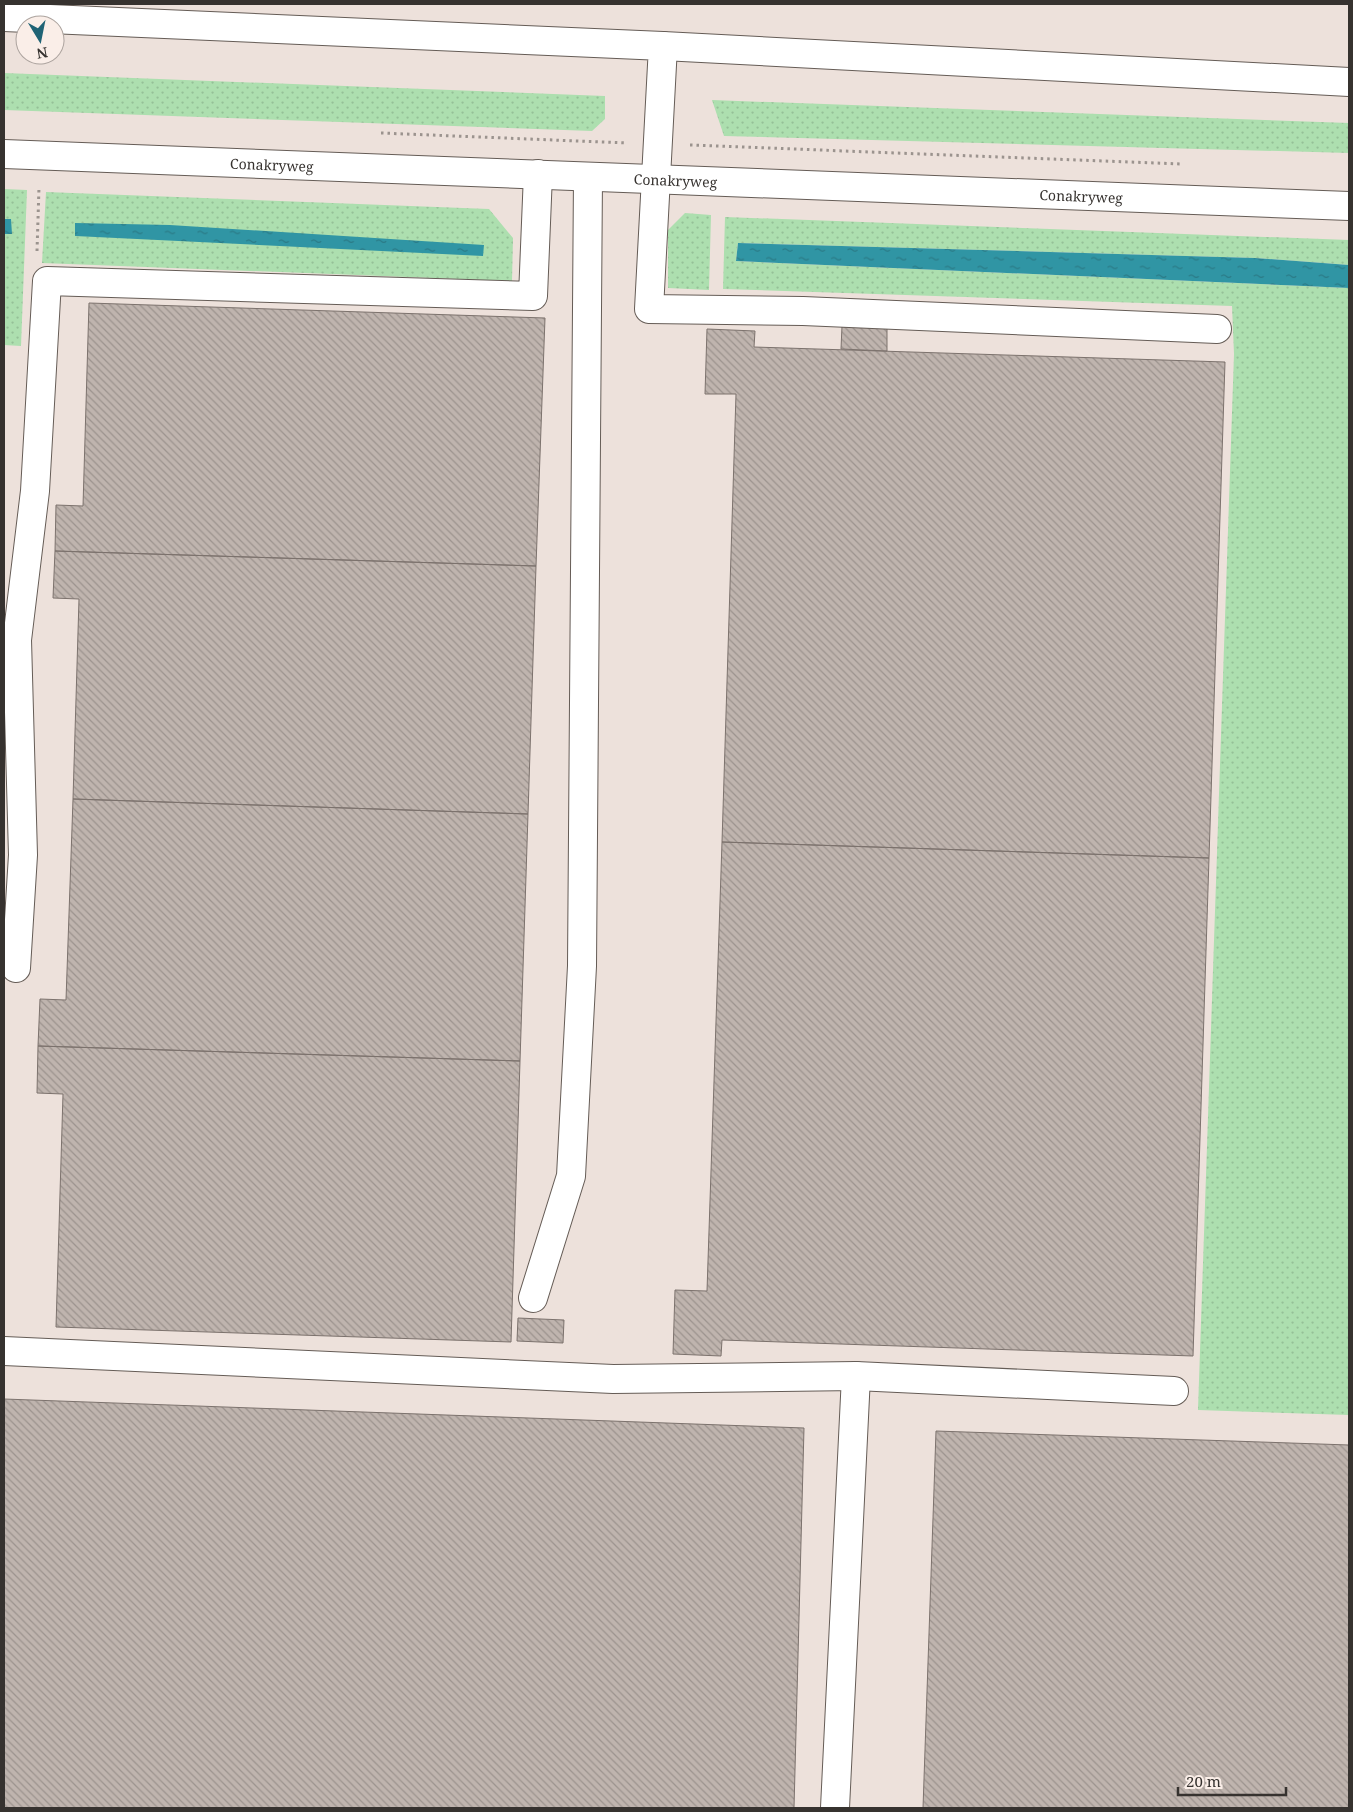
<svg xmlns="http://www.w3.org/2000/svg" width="1353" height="1812" viewBox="0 0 1353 1812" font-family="'Noto Serif',serif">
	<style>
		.grass { fill: url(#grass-dots) }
		.water { fill: url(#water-ripples) }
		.building { fill: url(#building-back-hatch); stroke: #7c726d }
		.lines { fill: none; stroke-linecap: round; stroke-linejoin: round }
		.minor-casing { stroke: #655c56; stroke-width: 30 }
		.path { stroke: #9b938e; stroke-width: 3; stroke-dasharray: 2.5 4; stroke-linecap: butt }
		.minor { stroke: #fff; stroke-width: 28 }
		.labels { text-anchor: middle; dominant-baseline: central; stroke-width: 4; stroke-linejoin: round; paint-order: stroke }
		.street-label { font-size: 14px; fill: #36322f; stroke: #faeee8 }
	</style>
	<defs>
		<pattern id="grass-dots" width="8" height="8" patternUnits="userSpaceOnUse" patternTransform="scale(1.25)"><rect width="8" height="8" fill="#addfaf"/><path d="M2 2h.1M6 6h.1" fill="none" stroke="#95c097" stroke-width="1.8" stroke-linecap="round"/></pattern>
		<pattern id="water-ripples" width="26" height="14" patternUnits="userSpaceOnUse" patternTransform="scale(1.25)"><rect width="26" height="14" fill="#3095a4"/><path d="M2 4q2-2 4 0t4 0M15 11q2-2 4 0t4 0" fill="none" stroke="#2a7a86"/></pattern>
		<pattern id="building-back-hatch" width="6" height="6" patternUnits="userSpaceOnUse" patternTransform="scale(1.25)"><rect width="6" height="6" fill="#bfb4ae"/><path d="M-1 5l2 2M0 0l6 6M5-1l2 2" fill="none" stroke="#9c938e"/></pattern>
	</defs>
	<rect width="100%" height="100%" fill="#ede1db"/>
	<path class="grass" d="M4,73L605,96V119L592,131L4,110Z
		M712,100L1349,123V153L724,136Z
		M4,189L27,190L21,346L4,345Z
		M46,192L489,209L513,238L512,281L42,263Z
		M685,213L711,215L709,290L668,288V230Z
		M725,217L1349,240V265L1255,258L738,243L736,261L1349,288V1415L1198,1410L1234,354L1232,306L723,289Z"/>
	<path class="water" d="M4,219H11L12,234H4Z
		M75,223L170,225L484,245L483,256L75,236Z
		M738,243L1255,258L1349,265V288L736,261Z"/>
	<path class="building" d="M89,303L545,318L536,566L55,551L56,505L83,506Z
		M842,326L887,327V351L841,349Z
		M707,329L755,331L754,347L1225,362L1209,858L722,842L736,394H705Z
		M55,551L536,566L528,814L73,799L79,599L53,598Z
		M73,799L528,814L520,1061L38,1046L40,999L66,1000Z
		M722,842L1209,858L1193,1356L722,1340L721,1356L673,1354L675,1290L707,1291Z
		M38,1046L520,1061L511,1342L56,1327L63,1094L37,1093Z
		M518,1318L564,1320L563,1343L517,1341Z
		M4,1399L804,1428L794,1808H4Z
		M936,1431L1349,1445V1808H923Z"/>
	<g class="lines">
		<defs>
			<g id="minor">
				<path d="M4,17L663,46L649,309L803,311L1217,329"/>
				<path d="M663,46L1349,82"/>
				<path id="s1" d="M4,154L1349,206"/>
				<path d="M16,968L23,855L17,640L35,491L47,281L533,296L538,174"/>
				<path d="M533,1298L571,1176L582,966L588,177"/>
				<path d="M4,1351L613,1379L856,1376L1174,1391"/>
				<path d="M835,1808L856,1376"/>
			</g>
		</defs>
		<use href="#minor" class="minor-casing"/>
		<path class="path" d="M381,133L627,143
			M690,145L1181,164
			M37,251L39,187"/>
		<use href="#minor" class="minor"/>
	</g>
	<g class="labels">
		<g class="street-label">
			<text stroke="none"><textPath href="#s1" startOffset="268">Conakryweg</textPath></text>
			<text stroke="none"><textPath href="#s1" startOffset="672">Conakryweg</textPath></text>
			<text stroke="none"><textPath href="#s1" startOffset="1078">Conakryweg</textPath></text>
		</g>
	</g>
	<rect width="1353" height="1812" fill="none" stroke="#36322f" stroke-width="10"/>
	<g transform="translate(40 40) rotate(170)"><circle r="24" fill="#faeee8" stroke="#aca39e"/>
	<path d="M0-4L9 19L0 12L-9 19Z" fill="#1f6375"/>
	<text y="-8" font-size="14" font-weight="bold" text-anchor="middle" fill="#36322f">N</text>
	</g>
	<path d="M1178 1787v8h108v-8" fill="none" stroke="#36322f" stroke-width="2.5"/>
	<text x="1186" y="1787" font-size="15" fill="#36322f" stroke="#faeee8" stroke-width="4" paint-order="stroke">20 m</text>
</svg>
